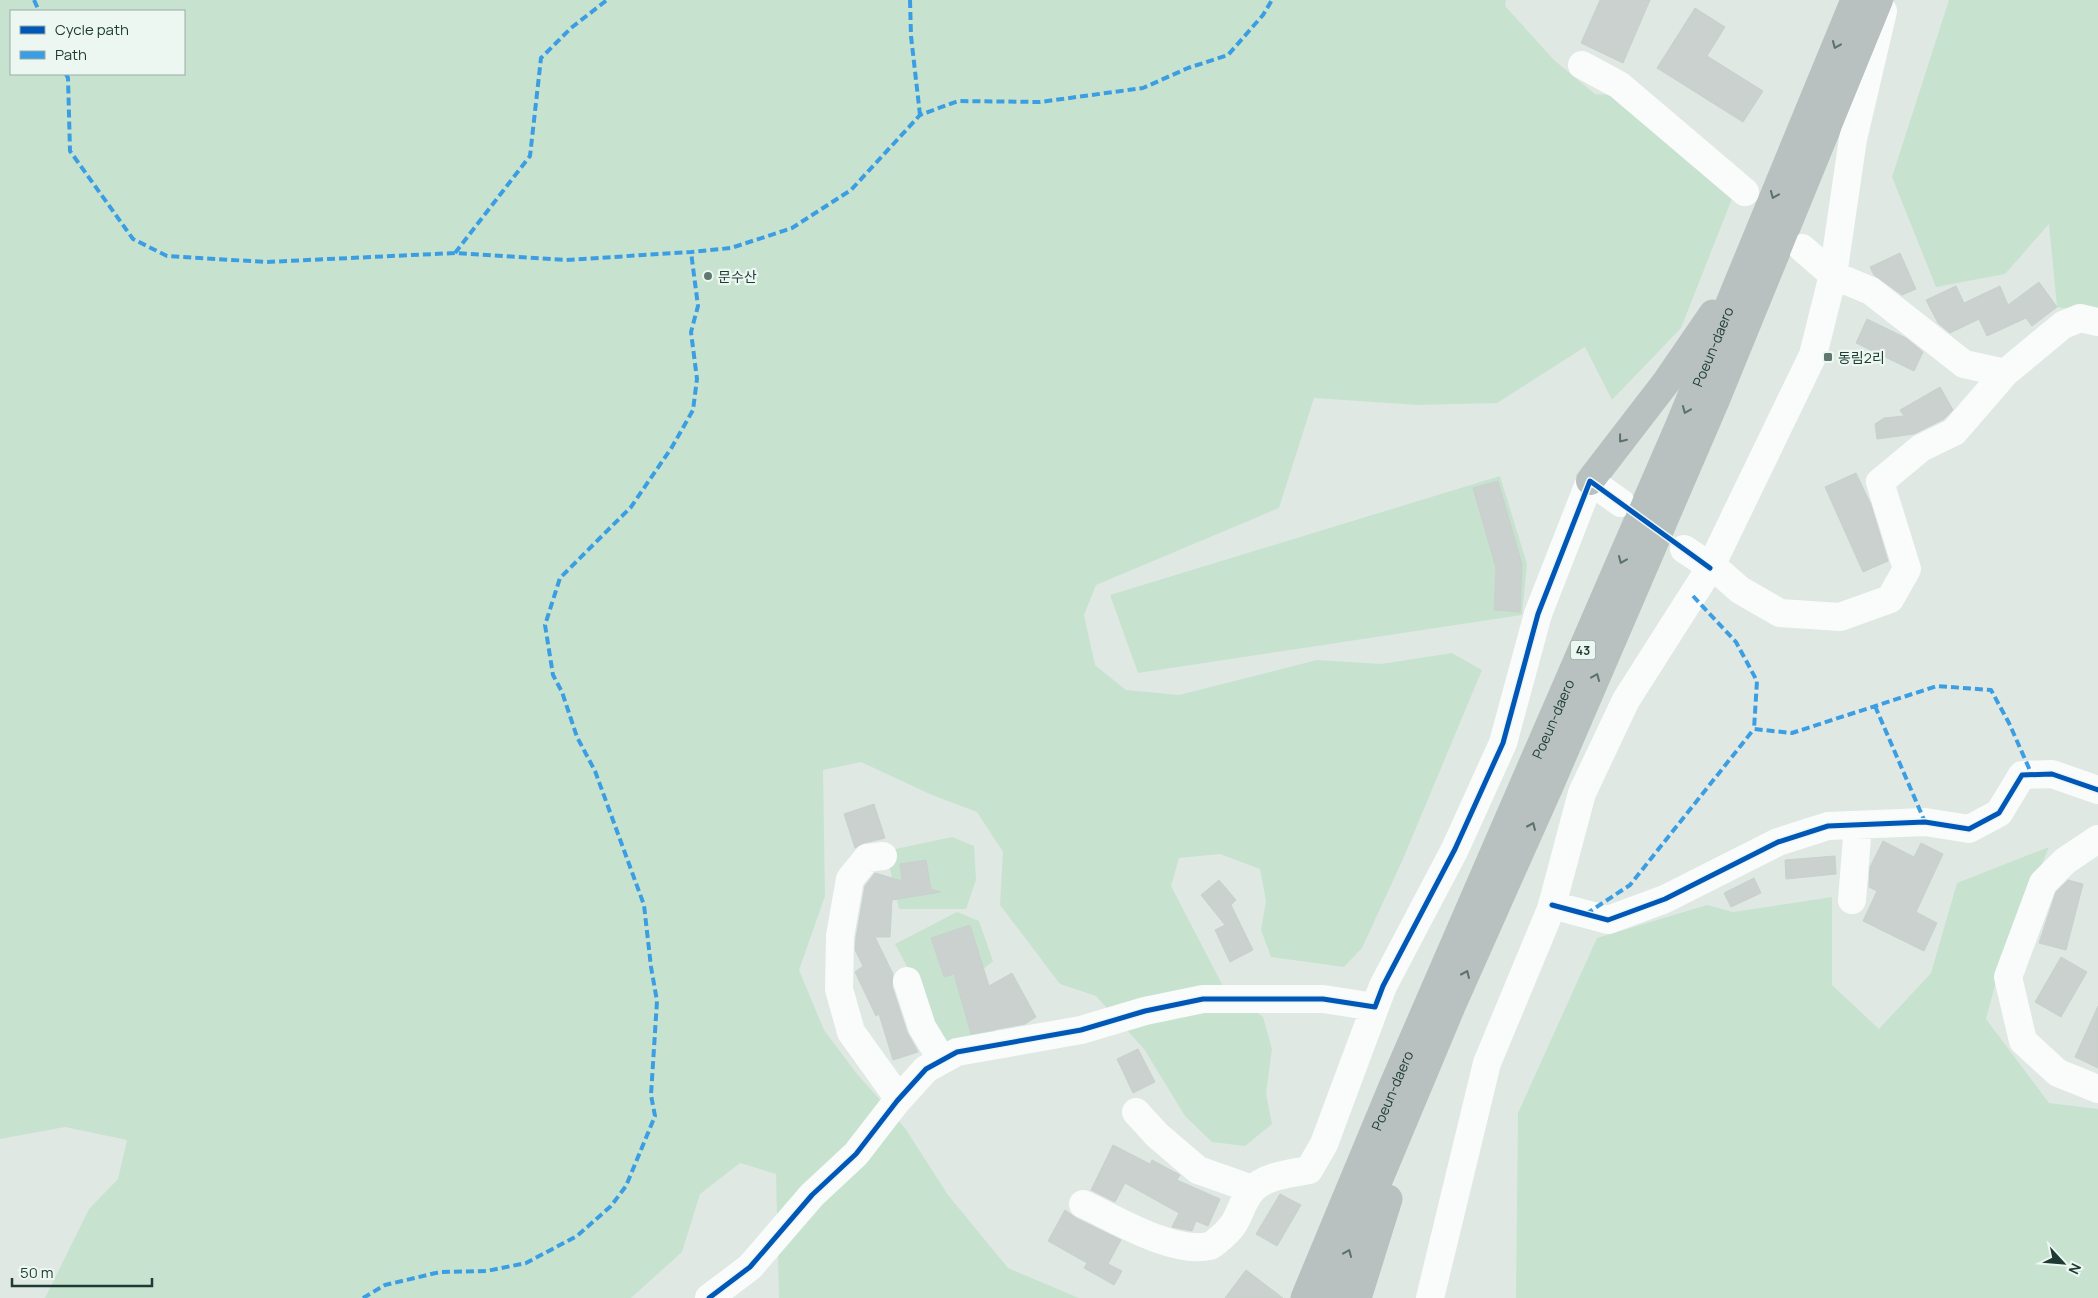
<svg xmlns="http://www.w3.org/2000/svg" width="2098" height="1298" viewBox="0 0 2098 1298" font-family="Manrope,'Noto Sans KR',sans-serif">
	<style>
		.green { fill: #c7e3d0; fill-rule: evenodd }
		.building { fill: #cad1ce; stroke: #c8d1cd }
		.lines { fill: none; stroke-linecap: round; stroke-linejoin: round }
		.highway-casing { stroke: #bac5c1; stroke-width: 29 }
		.minor { stroke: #fafcfb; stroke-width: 28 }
		.highway { stroke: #b8c1bf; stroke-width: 28 }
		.quiet { stroke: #3c9ee2; stroke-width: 4; stroke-dasharray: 8 4; stroke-linecap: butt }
		.cycleway-casing { stroke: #edf7f2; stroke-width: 8 }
		.cycleway { stroke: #0057b8; stroke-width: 5 }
		.oneway { stroke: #5b716c }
		.poi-dot { fill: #617872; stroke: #edf7f2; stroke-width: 2 }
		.labels { text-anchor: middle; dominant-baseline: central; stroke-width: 4.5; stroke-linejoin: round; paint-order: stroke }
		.shield { fill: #edf7f2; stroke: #5b736d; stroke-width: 1 }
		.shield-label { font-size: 12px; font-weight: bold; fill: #1d3b34 }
		.poi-label { font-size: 14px; fill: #1d3b34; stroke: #edf7f2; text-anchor: start }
		.street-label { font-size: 14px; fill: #1d3b34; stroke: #edf7f2 }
	</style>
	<rect width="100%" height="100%" fill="#e0e8e4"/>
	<path class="green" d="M0,0H1506L1505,6L1555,61L1595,94L1643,97L1739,181L1681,328L1612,400L1585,347L1497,403L1418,405L1314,398L1279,508L1096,585L1084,615L1095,665L1126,690L1179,695L1317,660L1381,664L1452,653L1482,670L1403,859L1362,948L1344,967L1271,957L1261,930L1266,901L1260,869L1220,854L1179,858L1171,886L1224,988L1263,1017L1272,1049L1266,1093L1272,1124L1245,1146L1212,1142L1185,1116L1144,1049L1096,996L1060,984L1000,905L1003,852L977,812L932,795L861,762L823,770L825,896L799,970L824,1030L857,1074L905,1128L948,1195L1008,1268L1079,1298H779L776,1174L740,1163L700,1194L682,1252L631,1298H45L89,1209L118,1179L127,1140L65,1127L0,1139ZM11,11H184V74H11Z
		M1949,0H2098V313L2057,307L2049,224L2005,274L1936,287L1892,177Z
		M1500,476L1527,564L1522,615L1138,673L1110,595Z
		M952,837L974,846L976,880L966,909H899L886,851Z
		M2049,847L1999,970L1986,1019L2049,1103L2098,1109V1298H1516L1518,1113L1597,938L1707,905L1733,912L1832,897V985L1879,1029L1931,973L1957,883Z
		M957,912L979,921L993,961L972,979L982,983L995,1032L944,1044L922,995L895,944Z"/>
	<path class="building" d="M1600,0H1650L1623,63L1581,43Z
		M1695,8L1725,27L1707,56L1763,91L1743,122L1657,68Z
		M1900,253L1916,289L1902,295L1874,275L1870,267Z
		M2039,282L2057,307L2032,326L2026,318L1987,336L1979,319L1950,333L1938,323L1926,300L1956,286L1964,303L2000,286L2008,305Z
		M1867,319L1906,338L1923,352L1914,371L1856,343Z
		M1940,387L1953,410L1944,419L1914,434L1877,439L1875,424L1884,418L1904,416L1900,410Z
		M1856,473L1871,505L1888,561L1863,572L1825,487Z
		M1498,481L1522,564L1520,612L1494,610L1496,568L1473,488Z
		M874,804L885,838L864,843L855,848L844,814Z
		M1883,841L1914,857L1921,843L1943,854L1916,912L1937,923L1924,951L1863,921L1877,891L1869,887L1870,867Z
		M1835,856L1836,874L1786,879L1785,860Z
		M926,860L931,889L941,892L892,900L890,937H875L893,974L892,986L907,1032L918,1052L893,1060L879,1014L876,1016L855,972L863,966L855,950L856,938L865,886L875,873L902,881L900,864Z
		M1754,878L1761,893L1731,907L1724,893Z
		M1219,880L1236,900L1231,905L1253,950L1230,962L1215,930L1225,925L1201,895Z
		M2068,880L2083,884L2066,950L2039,943L2056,892Z
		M970,925L989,986L1012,973L1036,1017L1025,1024L971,1034L954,974L944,977L931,938Z
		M2061,957L2087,972L2061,1017L2035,1002Z
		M2098,1006V1068L2075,1057Z
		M1138,1049L1155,1082L1133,1093L1117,1059Z
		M1113,1145L1150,1164L1152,1160L1180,1175L1177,1180L1220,1199L1208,1226L1196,1221L1192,1231L1172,1227L1179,1213L1125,1183L1115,1202L1091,1190Z
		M1280,1194L1301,1205L1277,1246L1256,1234Z
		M1065,1210L1076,1218L1121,1240L1108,1264L1122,1271L1114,1285L1084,1268L1087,1263L1048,1241Z
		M1246,1270L1283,1298H1225Z"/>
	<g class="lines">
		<defs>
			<g id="highway">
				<path d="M1590,481L1667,381L1713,314"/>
				<path id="s1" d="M1305,1298L1394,1084L1679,427L1855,0"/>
				<path d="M1329,1298L1452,1004L1550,784L1715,401L1879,0"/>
				<path d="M1357,1298L1388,1199"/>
			</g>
		</defs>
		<use href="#highway" class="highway-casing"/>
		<path class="minor" d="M1582,65L1619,85L1745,192
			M1802,248L1833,275L1871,291L1964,364L2005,373
			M1684,549L1723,575L1740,590L1780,613L1840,617L1890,599L1907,569L1880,482L1921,448L1954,432L2005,373L2063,325L2080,318L2098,322
			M2098,839L2065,861L2043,883L2008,977L2023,1041L2058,1073L2098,1089
			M883,856L867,858L850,879L840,936L839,989L851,1032L899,1099
			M1852,900L1858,825
			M1552,905L1608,920L1665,899L1778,842L1828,826L1925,822L1969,829L1999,813L2022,775L2052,774L2098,790
			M907,981L922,1027L942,1060
			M1136,1112L1157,1135L1198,1170L1252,1189
			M1083,1204C1116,1219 1172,1254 1209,1246C1212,1246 1216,1242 1218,1240C1242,1222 1237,1208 1252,1190C1264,1176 1292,1173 1309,1170L1324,1144L1375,1007
			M709,1298L750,1267L812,1195L856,1154L897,1101L926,1069L957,1052L1081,1030L1145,1011L1203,999H1323L1375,1007L1383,986L1455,849L1503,743L1538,614L1590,481L1621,503
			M1430,1298L1487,1063L1551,909L1582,793L1626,700L1710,568L1813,355L1833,275L1853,139L1883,11"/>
		<use href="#highway" class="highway"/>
		<path class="quiet" d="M34,0L39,11
			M910,0L911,36L920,115
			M66,74L68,78L70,151L133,239L167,256L266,262L455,253L566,260L691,252L731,248L792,228L851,190L920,115L958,101L1040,102L1143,88L1188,68L1228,55L1263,15L1272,0
			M455,253L530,156L541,58L571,28L607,0
			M1693,596L1736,642L1757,681L1754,729L1792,733L1937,686L1991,690L2009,723L2032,775
			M1875,706L1925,822
			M1586,914L1630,885L1754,729
			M363,1298L385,1285L440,1272L487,1271L526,1263L577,1236L611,1206L626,1186L655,1116L651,1095L657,1001L651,967L644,905L595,771L577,737L562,692L553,675L545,625L560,578L631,507L672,447L693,410L697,379L691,332L698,306L691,252"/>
		<defs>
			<path id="cycleway" d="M1552,905L1608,920L1665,899L1778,842L1828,826L1925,822L1969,829L1999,813L2022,775L2052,774L2098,790
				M709,1298L750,1267L812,1195L856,1154L897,1101L926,1069L957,1052L1081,1030L1145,1011L1203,999H1323L1375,1007L1383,986L1455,849L1503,743L1538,614L1590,481L1710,568"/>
		</defs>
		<use href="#cycleway" class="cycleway-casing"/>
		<use href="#cycleway" class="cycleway"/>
	</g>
	<defs><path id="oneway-chevron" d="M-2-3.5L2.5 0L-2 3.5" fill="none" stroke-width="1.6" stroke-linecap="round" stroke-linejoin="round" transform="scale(1.25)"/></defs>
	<g class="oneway">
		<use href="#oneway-chevron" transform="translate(1836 45) rotate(113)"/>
		<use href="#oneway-chevron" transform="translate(1774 195) rotate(113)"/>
		<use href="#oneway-chevron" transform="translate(1686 410) rotate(112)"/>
		<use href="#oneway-chevron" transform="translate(1622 439) rotate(128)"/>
		<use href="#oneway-chevron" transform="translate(1622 560) rotate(113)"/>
		<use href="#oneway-chevron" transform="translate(1596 677) rotate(-67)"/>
		<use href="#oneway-chevron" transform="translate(1532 826) rotate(-66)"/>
		<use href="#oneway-chevron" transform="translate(1466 974) rotate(-66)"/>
		<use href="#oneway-chevron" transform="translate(1348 1253) rotate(-67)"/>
	</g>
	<g class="poi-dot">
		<circle cx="708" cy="276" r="5"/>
		<rect x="1823" y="352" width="10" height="10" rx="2.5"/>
	</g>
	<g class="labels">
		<rect class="shield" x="1570.5" y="640.5" width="25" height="19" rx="4"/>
		<g class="shield-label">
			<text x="1583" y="650">43</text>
		</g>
		<g class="poi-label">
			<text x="718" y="276">문수산</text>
			<text x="1838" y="357">동림2리</text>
		</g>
		<g class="street-label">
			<text stroke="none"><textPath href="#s1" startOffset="1035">Poeun-daero</textPath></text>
			<text stroke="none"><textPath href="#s1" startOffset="630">Poeun-daero</textPath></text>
			<text stroke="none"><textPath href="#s1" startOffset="225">Poeun-daero</textPath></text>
		</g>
	</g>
	<rect x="10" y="10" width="175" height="65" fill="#edf7f2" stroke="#9aaca6"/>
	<rect x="20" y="26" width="25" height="8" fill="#0057b8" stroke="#9aaca6"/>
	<text x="55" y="35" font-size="15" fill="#1d3b34">Cycle path</text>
	<rect x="20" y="51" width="25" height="8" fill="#3c9ee2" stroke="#9aaca6"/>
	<text x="55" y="60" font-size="15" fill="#1d3b34">Path</text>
	<g transform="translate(2063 1263) rotate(116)" stroke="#edf7f2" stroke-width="4" paint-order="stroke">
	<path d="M0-4L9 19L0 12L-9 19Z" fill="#1d3b34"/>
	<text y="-8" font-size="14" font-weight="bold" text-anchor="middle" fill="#1d3b34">N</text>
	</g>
	<path d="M12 1278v8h140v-8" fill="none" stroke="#1d3b34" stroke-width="2.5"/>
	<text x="20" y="1278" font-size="15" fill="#1d3b34" stroke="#edf7f2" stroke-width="4" paint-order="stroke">50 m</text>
</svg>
